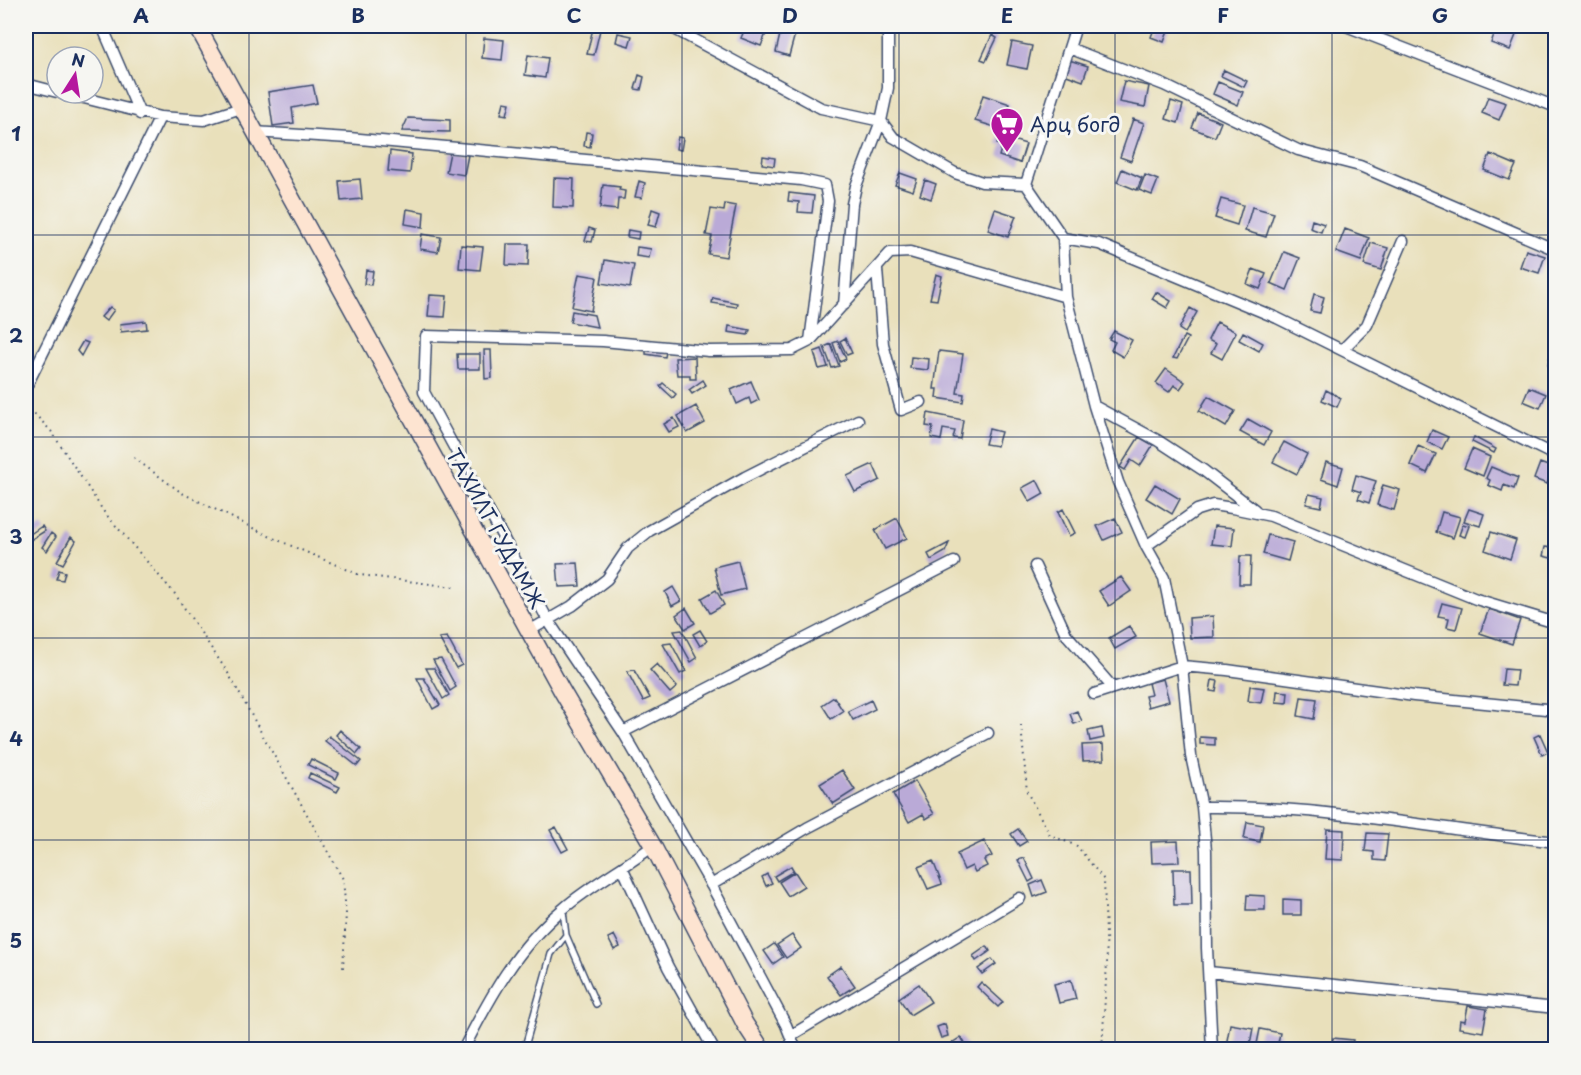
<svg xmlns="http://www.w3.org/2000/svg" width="1581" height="1075" viewBox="0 0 1581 1075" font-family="'Playpen Sans',sans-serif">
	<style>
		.building { fill: #baaad7 }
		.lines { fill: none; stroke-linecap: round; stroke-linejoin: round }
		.service-casing { stroke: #3a4a6c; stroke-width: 8 }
		.minor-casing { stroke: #3a4a6c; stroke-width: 13 }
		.secondary-casing { stroke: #3a4a6c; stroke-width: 19 }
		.path { stroke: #3a4a6c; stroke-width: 2; stroke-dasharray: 1.5 4.5; stroke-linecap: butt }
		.service { stroke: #fff; stroke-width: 5 }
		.minor { stroke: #fff; stroke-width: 10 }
		.secondary { stroke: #fde4d1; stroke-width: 16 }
		.grid { fill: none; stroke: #1b2f5e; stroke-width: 1.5; stroke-opacity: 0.55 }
		.labels { text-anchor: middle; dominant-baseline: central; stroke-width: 6; stroke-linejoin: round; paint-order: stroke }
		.poi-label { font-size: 20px; fill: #1b2f5e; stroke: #f6f6f2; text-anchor: start }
		.street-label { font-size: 20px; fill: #1b2f5e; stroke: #f6f6f2 }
		.neatline { fill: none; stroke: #1b2f5e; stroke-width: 2 }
		.grid-label { font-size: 20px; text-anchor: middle; font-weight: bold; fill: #1b2f5e }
	</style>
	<rect width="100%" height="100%" fill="#f6f6f2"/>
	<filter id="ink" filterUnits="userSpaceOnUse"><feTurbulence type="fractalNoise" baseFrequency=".0167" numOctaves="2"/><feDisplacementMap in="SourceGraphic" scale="12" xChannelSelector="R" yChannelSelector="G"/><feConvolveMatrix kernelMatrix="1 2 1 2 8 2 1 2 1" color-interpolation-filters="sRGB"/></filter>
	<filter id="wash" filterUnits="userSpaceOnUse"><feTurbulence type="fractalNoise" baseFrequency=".008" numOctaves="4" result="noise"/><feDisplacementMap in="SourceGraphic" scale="24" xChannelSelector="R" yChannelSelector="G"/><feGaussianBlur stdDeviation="1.35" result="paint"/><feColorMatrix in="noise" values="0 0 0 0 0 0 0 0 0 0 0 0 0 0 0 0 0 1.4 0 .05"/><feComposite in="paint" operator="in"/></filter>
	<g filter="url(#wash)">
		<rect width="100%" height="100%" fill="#e9e0bb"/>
		<g id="blocks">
			<path class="building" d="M428,26H461L459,34Z
				M746,26H769L761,46L741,38Z
				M1146,26H1170L1164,42L1151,37L1154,29Z
				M1497,26L1518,30L1510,50L1491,43Z
				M593,28L600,30L594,55L587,54Z
				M781,30L795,34L789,56L776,52Z
				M618,33L632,36L629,46L616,42Z
				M992,35L997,38L986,61L981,59Z
				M484,38L504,40L502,60L482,58Z
				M1012,42L1032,46L1027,69L1007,65Z
				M528,55L548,58L545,78L525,75Z
				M1066,59L1088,66L1083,81L1061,73Z
				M1224,70L1247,81L1244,87L1221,76Z
				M639,75L644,77L641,90L635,89Z
				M1124,81L1149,86L1145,107L1119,102Z
				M1218,82L1243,92L1238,105L1213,94Z
				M313,85L317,103L292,108L294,123L273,126L268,92Z
				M983,95L1010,104L1002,129L975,121Z
				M1488,97L1506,103L1499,120L1482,113Z
				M1171,101L1183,105L1178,123L1166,119Z
				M504,102L510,103L507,115L501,114Z
				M1198,113L1221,122L1215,137L1192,128Z
				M408,118L450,120V132L402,131Z
				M1133,119L1144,123L1131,161L1120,157Z
				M586,132L592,133L590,147L584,146Z
				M999,136L1026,144L1020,163L999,156L1002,145L997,144Z
				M678,137L683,138L681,150L676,149Z
				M390,151L412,154L410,173L388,171Z
				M450,152L468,155L464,175L446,172Z
				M1490,154L1516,165L1509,180L1484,170Z
				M763,156L775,158L774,166L762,164Z
				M1122,169L1142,178L1137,190L1117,182Z
				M900,173L917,179L913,191L895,185Z
				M1145,175L1158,180L1152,195L1139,190Z
				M554,178L574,179L573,208L553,207Z
				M360,179L362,199L341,201L339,181Z
				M925,180L936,184L931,199L920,195Z
				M639,181L645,183L642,198L635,197Z
				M603,185L620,187L619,190L625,191L624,199H618L617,210L600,208Z
				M789,193L814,196L812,213L798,212L799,202L788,201Z
				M1221,199L1243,205L1237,225L1215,218Z
				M725,204L736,206L726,257L708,254L712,236L706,235L711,209L724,211Z
				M1252,207L1274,213L1266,237L1245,231Z
				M407,209L424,212L423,227L405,224Z
				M652,209L660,212L656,227L648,225Z
				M995,209L1016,216L1008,237L988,230Z
				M1312,220L1324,224L1321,232L1310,228Z
				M589,228L595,230L592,242L585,241Z
				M1345,229L1369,238L1361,261L1336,252Z
				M628,230L639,232L638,239L627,237Z
				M422,234L441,237L438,252L420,249Z
				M1371,243L1388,248L1381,270L1364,265Z
				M507,244H529L528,266L506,265Z
				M461,245L483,247L480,270L459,268Z
				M637,247L651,249L649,258L636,256Z
				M1526,250L1545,256L1539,273L1520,267Z
				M1284,252L1300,258L1287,290L1271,283Z
				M605,260L634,265L630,288L601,283Z
				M1253,269L1266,274L1260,289L1247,284Z
				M366,270L373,271L371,285L364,284Z
				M579,274L597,277L591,311L572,307Z
				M936,274L942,276L937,300L930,299Z
				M1156,292L1171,301L1167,308L1152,299Z
				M1314,294L1324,297L1320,313L1310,311Z
				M430,295L447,296L445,317L428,316Z
				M713,298L737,303L736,307L712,303Z
				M110,307L114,310L106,321L101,317Z
				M1190,308L1197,312L1185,333L1179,329Z
				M572,311L594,315L597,327L570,322Z
				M146,321L147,329L121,332L120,324Z
				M1217,322L1236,332L1222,359L1211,353L1216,344L1208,340Z
				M729,326L750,330L748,335L728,332Z
				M1114,331L1132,340L1123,357L1111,350L1115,342L1109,339Z
				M1243,332L1263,343L1259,351L1239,340Z
				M1184,336L1188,338L1177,359L1173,358Z
				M845,338L852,353L847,355L840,341Z
				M83,341L88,343L81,356L77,351Z
				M838,341L846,359L840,362L833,343Z
				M831,344L839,366L832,368L824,347Z
				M1552,346L1556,347V367L1548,365Z
				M822,349L828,367L819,369L814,352Z
				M484,350H491L492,378L485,379Z
				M646,350L666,352L665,357L646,354Z
				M939,351L963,354L957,393L964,394L963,402L937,398L938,389H934Z
				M457,354H480V369H458Z
				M695,357L696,379H690V375H677L675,358Z
				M911,357L929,359L928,370L910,368Z
				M1166,369L1185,382L1180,389L1174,385L1169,392L1156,383Z
				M703,380L706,385L692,394L689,390Z
				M751,381L759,400L751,404L749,398L737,404L731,390Z
				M663,383L676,394L673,398L660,386Z
				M1529,387L1546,394L1540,408L1523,401Z
				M1326,390L1341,398L1337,407L1322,400Z
				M1208,396L1235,411L1226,427L1199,411Z
				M696,406L705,423L687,433L678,416Z
				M928,413L963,420L960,439L953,438L955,431L943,429L941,440L931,438L933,427L926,426Z
				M674,418L679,427L669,432L664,424Z
				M1248,419L1271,432L1264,445L1240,432Z
				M989,429L1001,432L997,446L985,444Z
				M1432,430L1448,437L1442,449L1427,442Z
				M1139,437L1153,445L1140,466L1131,460L1125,470L1120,467Z
				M1474,437L1496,449L1494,453L1472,442Z
				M1284,442L1307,454L1297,474L1273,462Z
				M1418,446L1436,454L1427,473L1410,465Z
				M1472,449L1490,457L1483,476L1464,468Z
				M1326,462L1343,467L1338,485L1321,479Z
				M1540,463L1553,468L1547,484L1534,479Z
				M873,464L880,480L855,492L847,476Z
				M1491,467L1518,478L1514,489L1504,485L1502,491L1488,485L1490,480L1486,478Z
				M1356,475L1376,481L1369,503L1358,499L1361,492L1352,489Z
				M1037,480L1044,494L1030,502L1022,488Z
				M1155,484L1180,499L1172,514L1146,498Z
				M1383,485L1400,490L1394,510L1377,505Z
				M1309,494L1323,497L1321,507L1306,504Z
				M1063,509L1075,533L1069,536L1058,512Z
				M1469,509L1484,514L1480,526L1464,521Z
				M1442,512L1460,517L1453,538L1436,532Z
				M897,518L907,538L885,549L875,530Z
				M1115,518L1122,532L1104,540L1097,526Z
				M1463,524L1469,526L1465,537L1459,535Z
				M42,526L45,531L27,542L26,537Z
				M1214,526L1234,528L1232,546L1211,544Z
				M1491,532L1516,540L1510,559L1485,550Z
				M51,533L56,537L47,551L42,547Z
				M1268,535L1293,542L1288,561L1263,554Z
				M71,537L76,541L63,564L57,561Z
				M949,543L945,552L931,560L928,554Z
				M1545,547L1553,548L1551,558L1543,556Z
				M1240,556H1251L1250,584H1239Z
				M738,561L745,589L721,595L714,567Z
				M578,563L580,586L559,587L557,564Z
				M59,570L65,572L63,580L56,579Z
				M1121,577L1131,591L1109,606L1099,591Z
				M673,587L681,601L672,606L665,592Z
				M716,590L724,605L710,613L702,598Z
				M1442,603L1462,608L1456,629L1447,627L1449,618L1438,616Z
				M686,608L695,623L685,629L676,615Z
				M1489,609L1520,620L1512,644L1480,633Z
				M1213,616L1214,637L1190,638L1189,618Z
				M1129,626L1136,637L1115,649L1109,638Z
				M682,630L697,658L691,662L674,631Z
				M700,630L707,641L700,646L693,634Z
				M447,637L462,665L456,668L439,638Z
				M671,643L686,671L680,674L663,644Z
				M441,659L456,687L450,691L433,660Z
				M657,664L677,687L670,693L650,670Z
				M426,668H434L449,695L443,699Z
				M1504,669L1517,670L1515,686L1502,685Z
				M634,670L650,698L643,701L627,671Z
				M417,678H424L440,705L433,709Z
				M1163,679L1169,701L1148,707L1145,696L1151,695L1148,683Z
				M1212,680L1218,681L1216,692L1210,691Z
				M1250,686L1264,688L1261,703L1248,701Z
				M1277,691L1288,692L1287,703L1276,702Z
				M834,697L843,711L831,719L822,705Z
				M1301,697L1317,699L1314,719L1298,716Z
				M871,700L875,709L853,720L848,711Z
				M1077,711L1082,721L1074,724L1070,714Z
				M1102,728L1104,738L1090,741L1088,731Z
				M340,730L361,749L357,754L336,735Z
				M1540,734L1548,752L1542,755L1534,737Z
				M329,736L361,761L357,766L325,741Z
				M1200,737L1215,738V745L1200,744Z
				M1103,744L1104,760L1083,761L1082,745Z
				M311,759L339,773L336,779L308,765Z
				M842,770L855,790L833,804L820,784Z
				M310,773L340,787L337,792L308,778Z
				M915,781L934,814L926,819L923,814L909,822L893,794Z
				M1247,822L1263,825L1260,842L1244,839Z
				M556,827L568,849L562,852L550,830Z
				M1018,829L1027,841L1019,846L1011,834Z
				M1327,829L1344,830L1343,860L1325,859Z
				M1367,833L1388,834L1385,861L1374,860V852L1365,851Z
				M984,841L992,856L984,860L987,866L975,872L972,866L964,870L957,854Z
				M1178,841L1179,862L1152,863L1151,842Z
				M1024,858L1034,879L1029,882L1018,860Z
				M933,861L942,884L928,889L918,867Z
				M791,866L794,871L777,881L774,876Z
				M1173,869H1191L1192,905H1174Z
				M795,872L804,886L788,896L779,882Z
				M767,874L772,883L766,886L762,877Z
				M1042,880L1047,892L1034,897L1030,885Z
				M1247,895L1265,896V910H1246Z
				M1283,899L1301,900V915H1283Z
				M614,935L620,947L614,950L608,938Z
				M792,935L801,948L786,958L777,945Z
				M774,944L783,957L773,964L764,951Z
				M987,946L990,951L976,961L973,956Z
				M992,959L996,964L982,974L978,969Z
				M841,966L855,986L841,995L827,976Z
				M1071,980L1076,999L1059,1003L1054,984Z
				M981,982L1003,1002L998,1007L977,987Z
				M919,984L931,1002L910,1015L899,998Z
				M1468,1006L1487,1009L1483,1032L1459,1028L1460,1020L1465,1021Z
				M1552,1019L1556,1020V1038H1550Z
				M945,1024L948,1036L941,1038L937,1027Z
				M1230,1024L1253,1028L1249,1050L1226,1046Z
				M1260,1029L1280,1033L1277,1048L1269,1046V1050H1261L1262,1045L1257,1044Z
				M961,1037L969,1050H956L952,1043Z
				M1333,1038L1353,1040L1352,1050H1331Z"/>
		</g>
	</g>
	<g filter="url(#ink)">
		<use href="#blocks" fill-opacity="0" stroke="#3a4a6c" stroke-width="1.5"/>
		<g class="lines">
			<defs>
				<path id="service" d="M563,911L566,935L596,1004
					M524,1050L551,954L566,935"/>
				<path id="minor" d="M102,26L140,114
					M669,26L821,108L881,121L893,137L955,173L982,182L1026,184
					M1076,26L1026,184L1063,238L1066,297L1094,406L1118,482L1146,546L1164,578L1182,666L1191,756L1202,807L1206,850L1207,948L1212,1050
					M1346,26L1556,107
					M1069,48L1164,85L1298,150L1360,166L1556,250
					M26,84L57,92
					M64,93L160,117L204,120L241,108
					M254,132L349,138L801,180L825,185L828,201L810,341
					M1063,238L1099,244L1277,318L1556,456
					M877,270L883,344L901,410L921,402
					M844,305L852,204L856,186L881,121L888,88V26
					M1342,350L1367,325L1403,241
					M26,387L160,117
					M1094,406L1157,440L1203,470L1255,510
					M1146,546L1197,510L1213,505L1232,508L1271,516L1476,599L1549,621
					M954,562L623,732L549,622L424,392L426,336L603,341L709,351L792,350L810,341L890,253L910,252L1066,297
					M1035,566L1066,634L1113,688L1182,666L1227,670L1414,696L1556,710
					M529,631L572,606L607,579L628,548L649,531L745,477L858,420
					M1094,694L1113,688
					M623,732L708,879L786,1025L796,1050
					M1202,807C1321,805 1438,829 1556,842
					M623,869L668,967L714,1050
					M711,885L807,828L988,733
					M1209,972L1556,1008
					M790,1036L1020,898
					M463,1050C490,997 517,947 563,909C591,885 624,868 653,846"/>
				<path id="secondary" d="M197,26L562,691L653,846L745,1024L762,1050"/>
			</defs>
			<use href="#service" class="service-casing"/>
			<use href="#minor" class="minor-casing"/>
			<use href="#secondary" class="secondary-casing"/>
			<path class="path" d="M26,405L51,431L104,512L175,594L228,673L343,879L346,913L343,968
				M134,458L182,493L273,538L360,575L454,587
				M1021,725L1027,792L1050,835L1077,846L1104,880L1107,962L1102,1050"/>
			<use href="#service" class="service"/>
			<use href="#minor" class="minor"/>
			<use href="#secondary" class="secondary"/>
		</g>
	</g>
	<path class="grid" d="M249,26V1050M466,26V1050M682,26V1050M899,26V1050M1115,26V1050M1332,26V1050M26,235H1556M26,437H1556M26,638H1556M26,840H1556"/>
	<defs>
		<symbol id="supermarket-pin" viewBox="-11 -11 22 30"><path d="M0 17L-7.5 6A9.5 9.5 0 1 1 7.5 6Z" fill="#b5179e" stroke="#f6f6f2"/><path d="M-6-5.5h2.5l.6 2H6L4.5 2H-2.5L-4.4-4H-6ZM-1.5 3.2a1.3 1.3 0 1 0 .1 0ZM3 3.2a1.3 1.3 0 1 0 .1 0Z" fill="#fff"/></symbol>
	</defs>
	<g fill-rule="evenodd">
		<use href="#supermarket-pin" x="988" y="105" width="38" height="52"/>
	</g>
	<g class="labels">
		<g class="poi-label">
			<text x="1030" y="124">Арц богд</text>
		</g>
		<g class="street-label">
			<text transform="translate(496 528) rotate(61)">ТАХИЛТ ГУДАМЖ</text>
		</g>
	</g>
	<rect width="1581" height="1075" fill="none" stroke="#f6f6f2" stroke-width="66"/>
	<g transform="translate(75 75) rotate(12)"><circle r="28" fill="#f6f6f2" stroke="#9ea6b7" stroke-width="1.5"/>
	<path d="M0-4.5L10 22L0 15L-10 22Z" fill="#b5179e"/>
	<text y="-9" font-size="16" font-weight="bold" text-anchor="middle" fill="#1b2f5e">N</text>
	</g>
	<rect x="33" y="33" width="1515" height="1009" class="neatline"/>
	<g class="grid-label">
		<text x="141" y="23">A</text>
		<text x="358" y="23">B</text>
		<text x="574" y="23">C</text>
		<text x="790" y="23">D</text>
		<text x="1007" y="23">E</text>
		<text x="1223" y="23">F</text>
		<text x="1440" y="23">G</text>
		<text x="16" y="141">1</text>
		<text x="16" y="343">2</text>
		<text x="16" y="544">3</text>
		<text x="16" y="746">4</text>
		<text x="16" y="948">5</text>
	</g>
</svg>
